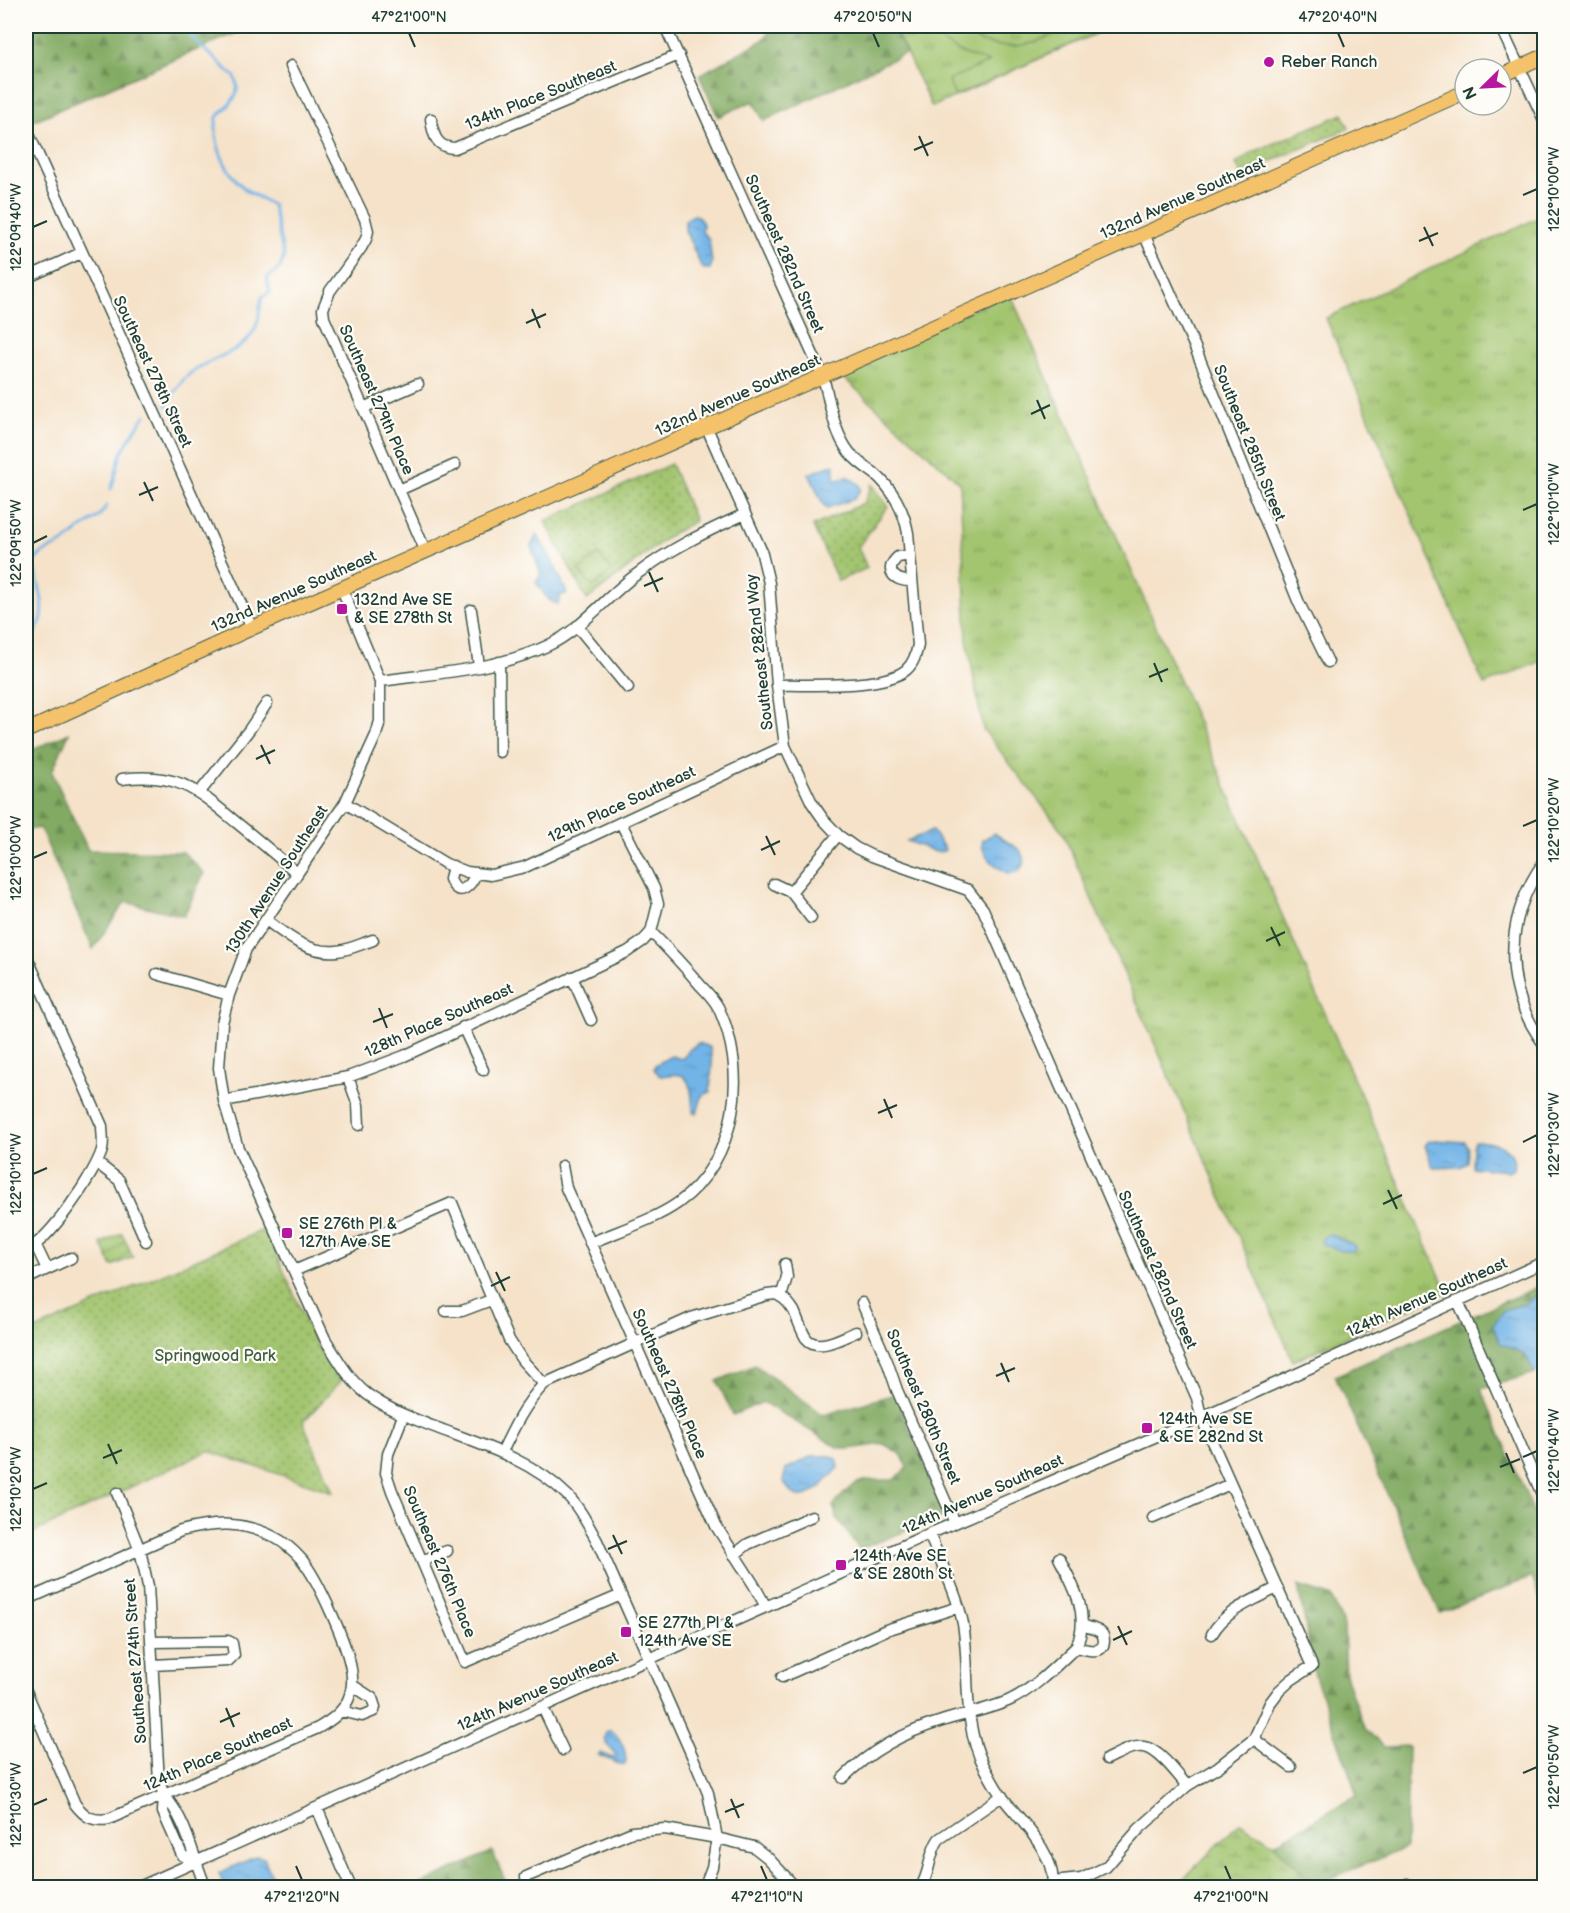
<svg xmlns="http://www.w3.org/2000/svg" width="1570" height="1913" viewBox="0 0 1570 1913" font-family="'Balsamiq Sans',sans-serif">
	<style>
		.grass { fill: url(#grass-tufts); stroke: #618152; stroke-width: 1.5 }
		.forest { fill: url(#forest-firs); stroke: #50744b; stroke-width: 1.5 }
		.wetland { fill: url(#wetland-marsh); stroke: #618152; stroke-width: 1.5 }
		.park { fill: url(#park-dots); stroke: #618152; stroke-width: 1.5 }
		.garden { fill: url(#garden-furrows); stroke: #618152; stroke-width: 1.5 }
		.pitch { fill: #a3c56f; stroke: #618152; stroke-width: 1.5 }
		.water { fill: url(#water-ripples); stroke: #48788e; stroke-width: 1.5 }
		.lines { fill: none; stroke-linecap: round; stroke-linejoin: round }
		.stream { stroke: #72b4e7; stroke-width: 3 }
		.minor-casing { stroke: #3f564a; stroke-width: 13 }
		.major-casing { stroke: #3f564a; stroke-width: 16 }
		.minor { stroke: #fff; stroke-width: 10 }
		.major { stroke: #f3c26a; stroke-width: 14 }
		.ticks { fill: none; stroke: #1f3d34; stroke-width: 2 }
		.poi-dot { fill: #b5179e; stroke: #fdfcf7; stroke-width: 2 }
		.labels { text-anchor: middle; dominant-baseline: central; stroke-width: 4.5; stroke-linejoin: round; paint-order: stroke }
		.poi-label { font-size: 16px; fill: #1f3d34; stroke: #fdfcf7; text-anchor: start }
		.street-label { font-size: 16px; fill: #1f3d34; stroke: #fdfcf7 }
		.park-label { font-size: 16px; fill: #405f43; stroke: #fdfcf7 }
		.neatline { fill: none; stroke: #1f3d34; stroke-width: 2 }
		.ticks-label { font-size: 15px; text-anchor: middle; fill: #1f3d34 }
	</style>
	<defs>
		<pattern id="grass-tufts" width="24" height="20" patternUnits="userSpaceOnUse" patternTransform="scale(1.5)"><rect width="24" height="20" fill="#a3c56f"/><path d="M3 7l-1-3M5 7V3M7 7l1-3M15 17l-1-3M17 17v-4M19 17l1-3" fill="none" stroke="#84a15c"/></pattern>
		<pattern id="forest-firs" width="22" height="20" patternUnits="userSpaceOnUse" patternTransform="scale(1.5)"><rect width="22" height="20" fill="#82aa62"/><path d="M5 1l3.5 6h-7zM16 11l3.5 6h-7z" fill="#6a8c52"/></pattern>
		<pattern id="wetland-marsh" width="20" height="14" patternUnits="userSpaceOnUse" patternTransform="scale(1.5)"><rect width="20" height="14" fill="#a3c56f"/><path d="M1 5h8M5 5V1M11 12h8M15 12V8" fill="none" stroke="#84a15c"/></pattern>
		<pattern id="park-dots" width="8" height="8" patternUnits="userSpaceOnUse" patternTransform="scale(1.5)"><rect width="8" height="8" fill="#a3c56f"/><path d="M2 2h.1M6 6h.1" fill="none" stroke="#84a15c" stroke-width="1.8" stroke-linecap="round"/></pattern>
		<pattern id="garden-furrows" width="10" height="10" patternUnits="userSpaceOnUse" patternTransform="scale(1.5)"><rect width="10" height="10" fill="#a3c56f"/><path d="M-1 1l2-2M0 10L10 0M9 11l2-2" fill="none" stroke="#84a15c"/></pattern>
		<pattern id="water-ripples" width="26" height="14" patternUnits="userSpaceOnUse" patternTransform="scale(1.5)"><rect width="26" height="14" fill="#72b4e7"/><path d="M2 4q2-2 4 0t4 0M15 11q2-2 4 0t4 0" fill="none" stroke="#5d94bc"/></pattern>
	</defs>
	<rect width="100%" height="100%" fill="#fdfcf7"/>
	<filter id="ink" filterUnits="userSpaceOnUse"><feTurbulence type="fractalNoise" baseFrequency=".0167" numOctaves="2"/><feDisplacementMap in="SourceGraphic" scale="12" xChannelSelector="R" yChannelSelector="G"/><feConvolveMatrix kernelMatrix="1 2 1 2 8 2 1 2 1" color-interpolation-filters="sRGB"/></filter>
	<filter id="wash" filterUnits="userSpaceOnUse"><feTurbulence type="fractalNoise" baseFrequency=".008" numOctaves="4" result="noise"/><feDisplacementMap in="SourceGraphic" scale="24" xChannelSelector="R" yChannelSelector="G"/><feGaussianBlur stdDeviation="1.35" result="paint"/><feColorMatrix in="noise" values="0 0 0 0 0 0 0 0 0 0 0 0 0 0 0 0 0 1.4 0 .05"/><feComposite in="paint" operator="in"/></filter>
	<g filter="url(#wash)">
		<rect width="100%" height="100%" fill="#f5e2c9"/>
		<path class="grass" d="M893,26H1112L932,107Z
			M1544,215V660L1484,685L1326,318Z
			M1010,293L1447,1292L1293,1361L1062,831L983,729L967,641L960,483L836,371Z"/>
		<path class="forest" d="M26,26H252L26,124Z
			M774,26H893L906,53L764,121L753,101L718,117L699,75L763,40Z
			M69,733L52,772L88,850L183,852L204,873L184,916L125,902L93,949L40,828L26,830V753Z
			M1544,1284V1290L1526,1304L1503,1310L1500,1343L1526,1354L1535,1373L1481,1389L1544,1536V1611L1532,1577L1440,1613L1335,1376Z
			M755,1365L824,1415L895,1394L945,1516L859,1549L837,1518L833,1506C856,1478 858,1480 893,1480L907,1468L902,1455L884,1444L848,1449L837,1447L763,1402L733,1415L717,1381Z
			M1298,1586L1331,1596L1344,1626L1346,1678L1364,1727L1383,1747L1408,1746L1406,1848L1313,1885L1274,1844L1357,1795L1315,1676Z
			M492,1851L508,1887H415L420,1885Z"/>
		<path class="wetland" d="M1240,1823L1274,1844L1315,1887H1175Z"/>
		<path class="park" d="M1343,114L1349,128L1241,174L1236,164L1253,152Z
			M671,464L695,521L670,535L587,600L545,521Z
			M872,484L888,506L858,547L867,568L838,581L813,526L864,503Z
			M265,1229L316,1344L341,1381L303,1422L333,1492L208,1451L26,1536V1334Z"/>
		<path class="garden" d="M122,1233L133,1257L112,1266L101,1243Z"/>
		<path class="pitch" d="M925,26H952L966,35L982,42L1000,46H1018L1036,42L1073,26H1112L955,96L948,80L989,62C963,55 943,46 925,26Z
			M598,554L612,571L593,587L579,571Z"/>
		<path class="water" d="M694,215L698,216L703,224L702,232L709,239L712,263L710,269H704L701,266L685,230V220Z
			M834,464L835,466V480L847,476L859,484L861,489L854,499L827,508L823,504L809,474Z
			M537,534L554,564L567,593L560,596L558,604C548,602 541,590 536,582L541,575L531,546Z
			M932,831L945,849L944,851L936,852L907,841Z
			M994,833L1020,850L1025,862L1019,871L1009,874C998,868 978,854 983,840Z
			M698,1043L710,1047L712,1065L710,1092L702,1096L697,1114L693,1113C692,1102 693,1080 681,1075C675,1073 666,1076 660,1076L654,1069L655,1065L671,1056L682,1059L690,1049Z
			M1434,1140L1465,1142L1468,1147L1467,1163L1460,1167L1433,1168L1425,1146L1428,1142Z
			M1475,1141C1493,1142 1518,1146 1513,1169L1507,1171L1472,1167L1473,1147Z
			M1329,1234L1355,1246L1354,1251H1341L1323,1244L1321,1242L1323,1238Z
			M1544,1290V1369L1535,1373L1525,1354L1500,1343L1493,1326L1503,1310L1526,1304Z
			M812,1456H831L837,1459L839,1467C824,1485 799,1515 783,1480L786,1469Z
			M611,1730C620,1736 628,1753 625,1764H619L598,1755L600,1753L613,1758L616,1756C612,1746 600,1745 606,1732Z
			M257,1856L264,1858L274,1881L271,1887H224L219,1873Z"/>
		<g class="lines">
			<path class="stream" d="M166,406C173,395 178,385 187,376C208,356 241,356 255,329C260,320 259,308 262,297L270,292L267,278L280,268L284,257L273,206C265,199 253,196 245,189C225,172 212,143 217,117C229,105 243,95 235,77L194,40L182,26
				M111,489C115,478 117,467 120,456C122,450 141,420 146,415
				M26,643C43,623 46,616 40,590C38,581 37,574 32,566C38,553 48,550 61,544C69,540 75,532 83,527C93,520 101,517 107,505"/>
		</g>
	</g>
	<g filter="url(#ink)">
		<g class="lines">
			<defs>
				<path id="minor" d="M665,26L823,377C830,402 833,431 849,452C856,461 865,467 874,473C892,488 904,510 908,533L918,645C916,654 914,663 906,670C883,689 808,684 777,685
					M1500,26L1544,120
					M291,66L365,219L368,231L366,239L361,248L330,291L323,309L324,318L426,552
					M431,119C433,136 437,148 455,148L679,55
					M26,128L252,628
					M1144,234L1194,345L1299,603L1328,662
					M26,278L81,253
					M363,408L418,384
					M707,428L761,550L769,583L777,685L785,746L812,803L823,819L838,835L856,848L872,856L968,890L983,909L1197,1398L1201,1417L1312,1666L1291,1680L1279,1691L1270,1703L1254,1739L1218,1767L1187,1786L1139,1829L1106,1867L1081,1879L1053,1882
					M399,490L455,465
					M910,555L898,557C882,571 896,582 912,581
					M342,589L380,681V721L376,735L345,803L246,949L229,995L222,1023L219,1068L224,1101L238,1148L325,1339C337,1358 349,1380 367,1394C387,1409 409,1417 432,1426C479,1444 531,1459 567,1495C580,1508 588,1525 597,1541L698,1769L708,1793L717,1838L754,1847L768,1858L796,1888
					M471,610L479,666
					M577,626L628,688
					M499,662L500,752
					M380,681C436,673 497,670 549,645C581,630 608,595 637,574C670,549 707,531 745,514
					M122,779C178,772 196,789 237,823C257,839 277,856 297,873
					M200,792L249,730L267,703
					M345,803L446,864L467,872L491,875L525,867L785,746
					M1544,862C1504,918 1502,988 1544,1044
					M453,866L450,879C458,900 471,886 476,873
					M774,884L791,892L811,918
					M791,892L838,835
					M266,920C288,936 308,954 337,951C349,950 361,944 373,940
					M26,955L102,1126C102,1134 104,1142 102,1150C95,1174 49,1241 26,1250
					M157,974L229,995
					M572,977L591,1020
					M463,1027L483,1070
					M348,1077L358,1105L359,1125
					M224,1101L348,1077L404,1056L627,952L643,941L651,932
					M97,1163L119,1180L146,1241
					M562,1166L566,1188L716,1526L754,1585L766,1607
					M590,1243C618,1231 654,1220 678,1203C738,1160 749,1071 718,1007C714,1000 707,992 701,986C685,967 668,949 651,932L658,904L654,888L621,823
					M36,1246L47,1269
					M785,1264L787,1277L781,1297C787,1300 790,1305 794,1311C798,1320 801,1330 806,1338C818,1353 843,1337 856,1332
					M294,1271L452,1203L509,1340L522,1360L544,1384
					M26,1279L71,1258
					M1458,1301L1544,1499
					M862,1303L887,1361L897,1390L955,1523
					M446,1311H462L491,1300
					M403,1416L388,1454L386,1473L392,1491L465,1662L621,1595
					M502,1452C514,1427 525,1404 544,1384L691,1318L767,1295L776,1294L781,1297
					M117,1493L140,1550L148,1586L159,1782L164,1795
					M1153,1518L1230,1484
					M929,1534C941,1563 957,1593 963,1624C971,1672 961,1722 984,1766C990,1777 996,1789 1003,1798C1020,1820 1058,1856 1052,1887
					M734,1555L748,1544L812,1516
					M422,1561L447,1551
					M26,1600L181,1531C215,1522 242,1521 274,1537C284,1542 295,1552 302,1560C318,1579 347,1644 351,1669C353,1679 352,1691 348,1700C342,1713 330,1721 318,1728L109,1819C93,1822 85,1817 75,1804L26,1691
					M1212,1634C1226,1610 1252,1601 1277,1588
					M152,1642L228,1641L232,1643L234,1655L228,1661L153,1665
					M1076,1647C1085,1649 1103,1656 1104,1641C1104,1638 1103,1634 1100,1632C1096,1629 1087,1627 1082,1625
					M782,1677L886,1630L959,1607
					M543,1708L563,1750
					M341,1711L362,1716L374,1711L375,1707L372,1698L352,1685
					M1254,1739L1291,1767
					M1107,1759C1118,1754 1132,1745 1144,1747C1159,1749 1178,1775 1187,1786
					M843,1778C870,1751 905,1732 942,1721C963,1714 987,1710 1008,1701C1033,1690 1056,1666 1076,1647C1091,1616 1074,1586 1059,1558
					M317,1808L351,1888
					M194,1862L182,1855L163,1812L164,1795C188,1822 192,1856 206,1888
					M526,1877L632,1832L665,1829L717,1838L712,1867L704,1888
					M1407,1884L1409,1888
					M137,1888L929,1534L1208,1414L1544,1262
					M920,1888C931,1873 928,1854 939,1839L1002,1796"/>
				<path id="major" d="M1501,76L1544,56
					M26,731L252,628L1465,92"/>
			</defs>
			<use href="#minor" class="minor-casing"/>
			<use href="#major" class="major-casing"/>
			<use href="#minor" class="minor"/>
			<use href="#major" class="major"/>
		</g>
	</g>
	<path class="ticks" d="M409,33L415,47M873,33L879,47M1338,33L1344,47M919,136L928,156M914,150L933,142M1523,195L1537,189M33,227L47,221M1424,227L1433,246M1419,241L1438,233M532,309L540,328M526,323L546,314M1037,400L1045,419M1031,414L1050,405M144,482L153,501M139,495L158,487M1523,510L1537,504M33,543L47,536M649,572L658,592M644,586L663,578M1154,663L1162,682M1149,677L1168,669M261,745L270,764M256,759L275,750M1523,826L1537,820M766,836L775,855M761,850L780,841M33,858L47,852M1271,927L1280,946M1266,941L1285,932M379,1008L387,1028M373,1022L393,1014M884,1099L892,1118M878,1113L897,1105M1523,1142L1537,1135M33,1174L47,1168M1388,1190L1397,1209M1383,1204L1402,1195M496,1272L505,1291M491,1286L510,1277M1001,1363L1009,1382M996,1376L1015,1368M108,1444L117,1464M1506,1453L1514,1473M1523,1457L1537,1451M103,1458L122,1450M1500,1467L1520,1459M33,1489L47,1483M613,1535L622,1554M608,1549L627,1541M1118,1626L1127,1645M1113,1640L1132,1631M226,1708L234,1727M220,1722L240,1713M1523,1773L1537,1767M731,1799L739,1818M33,1805L47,1799M725,1812L744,1804M296,1866L302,1880M761,1866L767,1880M1225,1866L1231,1880"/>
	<g class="poi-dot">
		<circle cx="1269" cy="62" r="6"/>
		<rect x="336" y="603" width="12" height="12" rx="3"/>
		<rect x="281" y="1227" width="12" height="12" rx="3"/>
		<rect x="1141" y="1422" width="12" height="12" rx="3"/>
		<rect x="835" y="1559" width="12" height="12" rx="3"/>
		<rect x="620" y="1626" width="12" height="12" rx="3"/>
	</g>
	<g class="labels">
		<g class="poi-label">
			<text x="1281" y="62">Reber Ranch</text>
			<text x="354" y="600">132nd Ave SE<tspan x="354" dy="18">&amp; SE 278th St</tspan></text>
			<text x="299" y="1224">SE 276th Pl &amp;<tspan x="299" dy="18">127th Ave SE</tspan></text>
			<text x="1159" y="1419">124th Ave SE<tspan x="1159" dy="18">&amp; SE 282nd St</tspan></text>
			<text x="853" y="1556">124th Ave SE<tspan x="853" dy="18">&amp; SE 280th St</tspan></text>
			<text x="638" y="1623">SE 277th Pl &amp;<tspan x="638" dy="18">124th Ave SE</tspan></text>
		</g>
		<g class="street-label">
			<text transform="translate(541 96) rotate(-22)">134th Place Southeast</text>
			<text transform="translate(1183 199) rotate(-24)">132nd Avenue Southeast</text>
			<text transform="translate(784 254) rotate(66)">Southeast 282nd Street</text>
			<text transform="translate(152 372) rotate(65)">Southeast 278th Street</text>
			<text transform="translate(738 396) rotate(-24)">132nd Avenue Southeast</text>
			<text transform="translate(376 400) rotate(66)">Southeast 279th Place</text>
			<text transform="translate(1249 443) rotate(68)">Southeast 285th Street</text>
			<text transform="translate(294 592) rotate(-24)">132nd Avenue Southeast</text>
			<text transform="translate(760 652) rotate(-96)">Southeast 282nd Way</text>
			<text transform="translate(622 805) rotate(-25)">129th Place Southeast</text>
			<text transform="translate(277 880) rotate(-57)">130th Avenue Southeast</text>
			<text transform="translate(439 1021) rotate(-24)">128th Place Southeast</text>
			<text transform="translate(1157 1270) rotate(66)">Southeast 282nd Street</text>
			<text transform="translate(1427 1298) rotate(-24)">124th Avenue Southeast</text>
			<text transform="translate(669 1384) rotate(66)">Southeast 278th Place</text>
			<text transform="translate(923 1407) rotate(67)">Southeast 280th Street</text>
			<text transform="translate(983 1495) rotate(-24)">124th Avenue Southeast</text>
			<text transform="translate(439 1562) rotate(67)">Southeast 276th Place</text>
			<text transform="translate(136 1661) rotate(-94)">Southeast 274th Street</text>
			<text transform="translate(538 1692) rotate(-24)">124th Avenue Southeast</text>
			<text transform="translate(218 1755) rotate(-24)">124th Place Southeast</text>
		</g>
		<g class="park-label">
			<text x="215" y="1356">Springwood Park</text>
		</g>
	</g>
	<rect width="1570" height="1913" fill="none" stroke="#fdfcf7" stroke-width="66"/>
	<g transform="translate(1483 87) rotate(246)"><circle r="28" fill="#fdfcf7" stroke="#a4b0a9" stroke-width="1.5"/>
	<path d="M0-4.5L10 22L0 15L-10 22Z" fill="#b5179e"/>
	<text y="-9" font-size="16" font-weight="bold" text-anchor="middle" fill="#1f3d34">N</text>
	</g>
	<rect x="33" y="33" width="1504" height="1847" class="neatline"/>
	<g class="ticks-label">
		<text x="409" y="22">47°21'00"N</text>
		<text x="873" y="22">47°20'50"N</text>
		<text x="1338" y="22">47°20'40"N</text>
		<text transform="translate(1554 189) rotate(-90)" y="5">122°10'00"W</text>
		<text transform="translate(16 227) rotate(-90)" y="5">122°09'40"W</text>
		<text transform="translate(1554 504) rotate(-90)" y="5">122°10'10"W</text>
		<text transform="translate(16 543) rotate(-90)" y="5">122°09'50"W</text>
		<text transform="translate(1554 820) rotate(-90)" y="5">122°10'20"W</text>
		<text transform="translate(16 858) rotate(-90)" y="5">122°10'00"W</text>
		<text transform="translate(1554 1135) rotate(-90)" y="5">122°10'30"W</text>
		<text transform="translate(16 1174) rotate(-90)" y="5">122°10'10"W</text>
		<text transform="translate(1554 1451) rotate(-90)" y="5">122°10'40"W</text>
		<text transform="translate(16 1489) rotate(-90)" y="5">122°10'20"W</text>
		<text transform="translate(1554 1767) rotate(-90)" y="5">122°10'50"W</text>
		<text transform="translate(16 1805) rotate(-90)" y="5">122°10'30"W</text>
		<text x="302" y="1902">47°21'20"N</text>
		<text x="767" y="1902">47°21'10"N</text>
		<text x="1231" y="1902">47°21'00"N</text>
	</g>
</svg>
